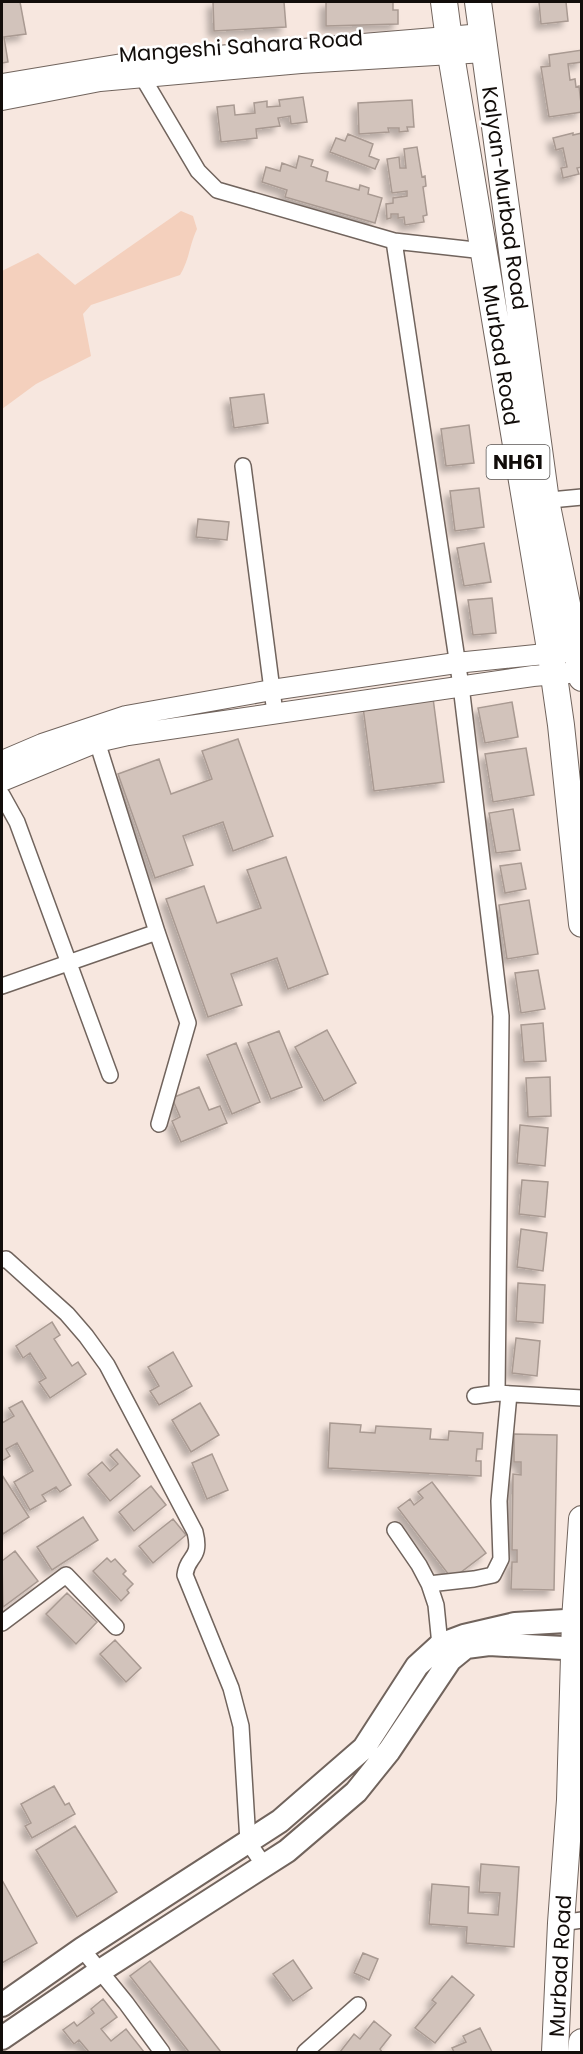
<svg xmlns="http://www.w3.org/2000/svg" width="583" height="2054" viewBox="0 0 583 2054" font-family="Poppins,sans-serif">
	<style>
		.green { fill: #f4d0bd }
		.building { fill: #d2c3bb; stroke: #a99a92; stroke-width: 1.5; filter: url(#shadow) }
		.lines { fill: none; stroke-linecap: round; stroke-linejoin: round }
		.minor-casing { stroke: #71645d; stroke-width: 18 }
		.tertiary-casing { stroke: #71645d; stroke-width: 22 }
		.secondary-casing { stroke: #71645d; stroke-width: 26 }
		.trunk-casing { stroke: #71645d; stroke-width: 28 }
		.minor { stroke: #fff; stroke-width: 15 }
		.tertiary { stroke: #fff; stroke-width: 20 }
		.secondary { stroke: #fff; stroke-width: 22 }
		.trunk { stroke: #fff; stroke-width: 26 }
		.labels { text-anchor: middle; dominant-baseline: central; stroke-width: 5; stroke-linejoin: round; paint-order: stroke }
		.shield { fill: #fff; stroke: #595654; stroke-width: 1.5 }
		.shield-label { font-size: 20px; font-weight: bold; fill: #120d0a }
		.street-label { font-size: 21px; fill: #120d0a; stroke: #fff }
	</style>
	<defs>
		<filter id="shadow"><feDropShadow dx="-5.5" dy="5.5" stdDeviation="3" flood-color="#0004"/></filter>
	</defs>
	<rect width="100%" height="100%" fill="#f7e7df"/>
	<path class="green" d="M181,211L193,216L197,229C189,246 190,258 180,275L91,305L83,314L91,356L36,384L2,409V271L38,253L75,285Z"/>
	<path class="building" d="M2,2H20L26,34L4,37L8,62L2,63Z
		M213,2H284L286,27L214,31Z
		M326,2H393V10H398V24L326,26Z
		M539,2H566L568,21L541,24Z
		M582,50V62L568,64L570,80L575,79L576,87L579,86L582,112L549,117L541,67L550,66L549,55Z
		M303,97L307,122L291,124L290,116L278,118L280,126L256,129L257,138L221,142L217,107L234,105L235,115L255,113L254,103L267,101V107L280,106L279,100Z
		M412,100L414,127H407L408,131L399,132V128H388L389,132L359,134L358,103Z
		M573,133V135L582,133V167L577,168L579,174L563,178L561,168L567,167L563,148L556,150L553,138Z
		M348,134L373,144L369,156L379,160L375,169L330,152L336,138L345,141Z
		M417,147L422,177L425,176L426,186L423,187L427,215L423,216L424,222L405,225L404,217L398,218V214H391V218L387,219L386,204L393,203V198L407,196V191L392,193L387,159L399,157L400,168H406L404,149Z
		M299,156L313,160L311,166L328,172L326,181L359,190L360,185L369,188L368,194L382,198L375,223L285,197L287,190L262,182L266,167L280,171L282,163L296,168Z
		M264,394L268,423L234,428L230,398Z
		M469,425L474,463L446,466L441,429Z
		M479,488L484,527L455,531L450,491Z
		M198,519L229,522L227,540L196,537Z
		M484,543L491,582L464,586L457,548Z
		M492,598L496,633L473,635L468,600Z
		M433,698L444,782L374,791L363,707Z
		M512,702L518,737L485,743L478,708Z
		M238,739L273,836L233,851L223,822L183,836L193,865L155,878L118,774L159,759L171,794L212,779L202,751Z
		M526,748L534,795L493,802L485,754Z
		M513,809L520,850L496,853L489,813Z
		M286,857L328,974L288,989L277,958L231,974L242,1005L208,1017L166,899L204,886L217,923L261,908L247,870Z
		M521,863L526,889L505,893L500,866Z
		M529,900L538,954L507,959L499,905Z
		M538,970L545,1009L521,1013L515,973Z
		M543,1023L546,1061L524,1062L521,1025Z
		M327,1030L356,1083L324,1101L295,1047Z
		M279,1031L302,1087L271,1099L248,1043Z
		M236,1043L260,1102L232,1114L207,1055Z
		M550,1077L551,1116L528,1117L526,1078Z
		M199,1087L209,1110L220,1106L227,1123L181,1142L172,1121L180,1117L172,1098Z
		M520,1125L548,1128L545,1166L517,1163Z
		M522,1180L548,1182L545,1217L519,1214Z
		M521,1229L547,1233L543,1271L517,1267Z
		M518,1283L545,1285L543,1323L516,1321Z
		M52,1322L60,1335L54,1339L72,1366L78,1362L86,1374L50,1398L39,1382L46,1378L30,1353L23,1358L16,1346Z
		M516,1338L540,1341L537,1376L512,1373Z
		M173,1352L192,1386L159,1405L150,1391L159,1386L148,1367Z
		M22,1401L71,1485L60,1492L56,1487L42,1495L46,1501L30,1510L14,1482L33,1471L17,1443L6,1449L10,1456L2,1461V1423L14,1416L9,1408Z
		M200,1403L219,1435L191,1452L172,1420Z
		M330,1423L361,1425L360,1432L375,1433L376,1426L431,1429L430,1439L448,1440L449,1431L483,1433L482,1449H477L476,1461H481V1476L328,1468Z
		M514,1434L557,1435L554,1590L511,1589L512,1562H517V1550H512L513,1474L521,1475V1462H514Z
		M117,1449L140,1476L110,1501L88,1474L102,1462L110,1471L118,1464L110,1455Z
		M212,1454L228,1490L207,1499L192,1463Z
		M2,1475L29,1517L3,1534L2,1531Z
		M432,1482L486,1553L452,1579L398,1508L410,1499L414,1505L423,1498L418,1492Z
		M151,1486L166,1505L134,1531L119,1512Z
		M83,1517L98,1540L52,1570L37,1547Z
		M173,1519L186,1535L153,1563L139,1546Z
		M15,1551L38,1581L3,1607L2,1561Z
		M107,1558L111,1562L115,1559L126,1571L123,1574L133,1584L127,1590L129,1593L121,1601L93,1571Z
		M67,1593L97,1622L76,1644L46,1614Z
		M115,1640L141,1668L126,1682L100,1654Z
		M54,1786L65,1805L69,1803L75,1814L32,1838L25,1826L31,1823L21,1804Z
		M75,1826L117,1892L77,1917L36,1850Z
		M481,1864L519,1867L514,1947L466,1943L467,1927L429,1924L432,1884L469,1887L468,1913L498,1915L500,1893L479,1892Z
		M2,1880L37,1943L2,1963Z
		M363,1953L378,1959L369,1980L354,1973Z
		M293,1960L312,1988L293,2001L273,1974Z
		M150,1961L221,2052H189L130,1976Z
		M452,1976L474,1995L435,2043L415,2028L436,2003L432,2000Z
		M103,1999L117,2017L101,2029L111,2041L126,2029L144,2052H89L79,2040L74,2044L63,2030L74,2022L77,2026L94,2013L91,2009Z
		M374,2021L391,2035L380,2049L382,2052H340L354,2034L360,2039Z
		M480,2028L492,2052H454L452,2048L466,2042L463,2036Z"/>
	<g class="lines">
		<defs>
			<path id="minor" d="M143,78L198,171L217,190L394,241L484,251
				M394,241L461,686L501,1016L497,1393
				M243,466L275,713
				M540,501L582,497
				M94,732L157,932L188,1023L159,1124
				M2,795L17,822L110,1075
				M2,986L157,932
				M2,1260L6,1259L67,1314L86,1336L107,1365L195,1532C202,1560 187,1555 185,1575L231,1688L241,1726L248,1842L264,1865
				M475,1396L497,1393L582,1398
				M395,1530L419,1565L429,1584L474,1579L493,1575L501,1559L499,1501L509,1394
				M429,1584L436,1605L440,1645
				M2,1623L66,1575L116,1627
				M561,1923L582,1920
				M82,1949L126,2003L162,2052
				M305,2052L358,2005"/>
			<path id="tertiary" d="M2,84L122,64L483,34
				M2,100L100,81L301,63L485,52
				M2,761L42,744L126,716L272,690L456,663L565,652
				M2,781L97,742L128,735L533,676L580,672"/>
			<path id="secondary" d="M2,2005L82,1949L280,1821L364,1748L417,1666L440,1645L464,1636L515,1624L582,1620
				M2,2038L100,1971L287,1851L356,1792L389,1751L450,1660L466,1647L489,1644L582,1649"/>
			<path id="trunk" d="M444,2L451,55L551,655L561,725L582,924
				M478,2L546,501L582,678
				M555,2052L561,1923L570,1800L575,1620L582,1519
				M581,2052L582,2042"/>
		</defs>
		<use href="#minor" class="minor-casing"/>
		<use href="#tertiary" class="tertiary-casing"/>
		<use href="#secondary" class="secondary-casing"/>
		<use href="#trunk" class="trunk-casing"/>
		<use href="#minor" class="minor"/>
		<use href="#tertiary" class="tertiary"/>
		<use href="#secondary" class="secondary"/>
		<use href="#trunk" class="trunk"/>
	</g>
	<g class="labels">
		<rect class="shield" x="486.5" y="445" width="63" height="34" rx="4.5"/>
		<g class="shield-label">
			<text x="518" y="462">NH61</text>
		</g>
		<g class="street-label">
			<text transform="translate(241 46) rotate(-4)">Mangeshi Sahara Road</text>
			<text transform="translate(505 198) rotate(82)">Kalyan-Murbad Road</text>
			<text transform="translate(501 355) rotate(81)">Murbad Road</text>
			<text transform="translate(560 1966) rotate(-87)">Murbad Road</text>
		</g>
	</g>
	<rect width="583" height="2054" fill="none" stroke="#120d0a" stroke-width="6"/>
</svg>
